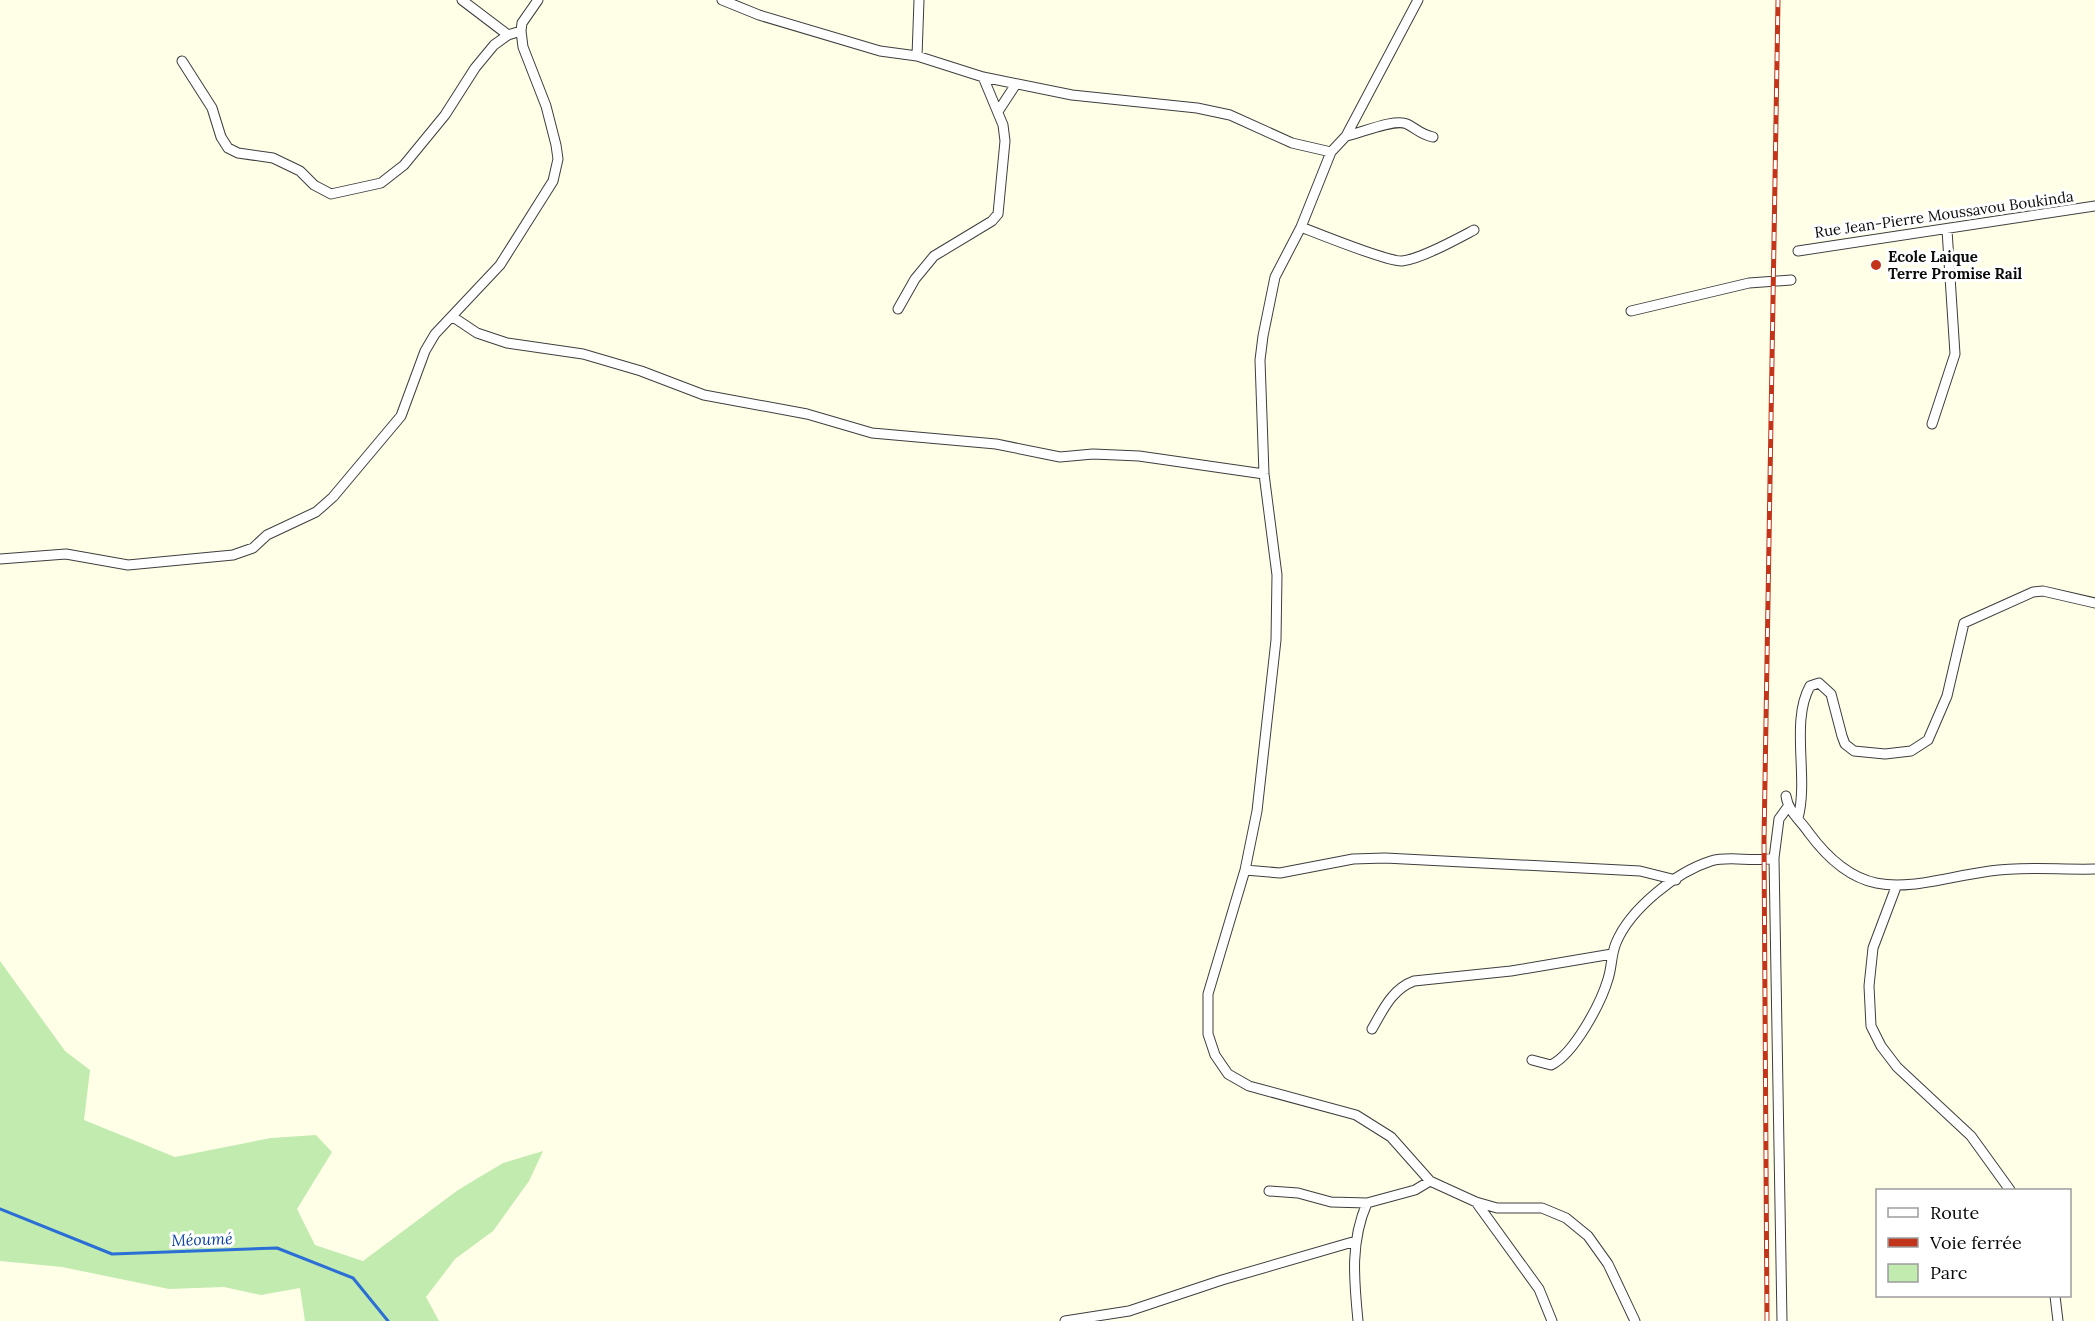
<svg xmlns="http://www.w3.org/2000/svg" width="2095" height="1321" viewBox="0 0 2095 1321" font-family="Lora,serif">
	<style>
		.green { fill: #c2ebb0 }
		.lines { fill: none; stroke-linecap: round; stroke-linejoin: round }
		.stream { stroke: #2b6fd6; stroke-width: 3 }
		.street-casing { stroke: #3e3e3e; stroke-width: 11 }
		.street { stroke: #fff; stroke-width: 9 }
		.rail-casing { stroke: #c3351a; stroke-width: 5 }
		.rail { stroke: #fff; stroke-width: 3; stroke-dasharray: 9; stroke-linecap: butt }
		.poi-dot { fill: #c3351a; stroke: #fff; stroke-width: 2 }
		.labels { text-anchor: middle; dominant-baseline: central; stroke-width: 6; stroke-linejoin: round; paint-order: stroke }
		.street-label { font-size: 15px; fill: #0b0b0b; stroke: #fff }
		.poi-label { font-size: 15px; font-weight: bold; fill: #0b0b0b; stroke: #fff; text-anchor: start }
		.water-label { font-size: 16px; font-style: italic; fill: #0d43a3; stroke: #fff }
	</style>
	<rect width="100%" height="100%" fill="#ffffe8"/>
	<path class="green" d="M0,961L65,1051L90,1070L84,1120L175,1157L271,1138L316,1135L332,1152L297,1209L315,1245L363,1261L458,1190L503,1163L543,1151L529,1181L493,1231L455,1259L426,1297L439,1321H305L300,1288L261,1295L224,1287L169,1289L62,1267L0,1261Z"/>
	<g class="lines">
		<path class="stream" d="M0,1209L112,1254L277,1248L353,1278L388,1321"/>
		<defs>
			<path id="street" d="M462,0L508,35
				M722,0L759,15L880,51L917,56L983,77L1072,95L1197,108L1230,115L1292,143L1331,152
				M1418,0L1346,136L1331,152L1301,227L1275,277L1263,336L1260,360L1264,474L1277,575L1276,640L1257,811L1245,870L1208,994V1034L1215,1055L1228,1074L1249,1086L1356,1115L1391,1137L1430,1181L1476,1202L1497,1208H1542L1566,1218L1588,1236L1608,1264L1635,1321
				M917,56L919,0
				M182,61L212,108L221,137L228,148L238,153L273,158L300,171L314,185L331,194L381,183L404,165L445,115L475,68L494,45L508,35L521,31
				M999,110L1016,84
				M1346,136C1361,133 1395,118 1407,124C1417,129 1420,134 1433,137
				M1301,227C1319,234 1388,262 1402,261C1421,259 1457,239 1474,230
				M1798,251L2095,206
				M898,309L915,279L934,256L992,221L998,214L1005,141L1003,125L983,77
				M1631,311L1749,283L1791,280
				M453,317L477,333L507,343L583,354L641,371L704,395L807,414L872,433L996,444L1060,457L1093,454L1139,456L1264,474
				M1932,424L1955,354L1947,230
				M0,559L66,554L128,565L233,555L253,548L267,535L316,512L333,497L401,416L425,351L435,334L500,265L553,181L558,159L556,145L546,106L523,47L521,31L522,23L538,0
				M1786,796C1788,811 1800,820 1809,833C1866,910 1912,882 1990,871C2024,866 2061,870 2095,869
				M1798,818C1809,777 1790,722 1810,686L1819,683L1831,694L1842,736L1845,744L1854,751L1885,754L1911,751L1928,740L1947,696L1964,623L2033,592L2043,591L2095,603
				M1245,870L1280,873L1353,859L1385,858L1640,871L1676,880
				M1896,887L1873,948L1869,986L1871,1026L1881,1046L1897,1067L1971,1136L2010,1190
				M1372,1029C1383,1010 1392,989 1414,981L1511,971L1612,954
				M1532,1060L1551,1065C1574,1054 1601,1003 1608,979C1612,967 1611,955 1616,943C1630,909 1676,872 1711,861C1731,855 1753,863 1774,858
				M1269,1191L1298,1193L1331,1202L1367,1203
				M1476,1202L1539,1289L1552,1321
				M2055,1296L2058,1321
				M1065,1321L1129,1311L1222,1280L1356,1241
				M1358,1321C1354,1280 1350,1242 1367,1203L1415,1190L1430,1181
				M1782,1321L1774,858L1779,819L1787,808"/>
		</defs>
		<use href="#street" class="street-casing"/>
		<use href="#street" class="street"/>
		<defs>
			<path id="rail" d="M1767,1321L1764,841L1778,0"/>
		</defs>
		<use href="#rail" class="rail-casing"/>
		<use href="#rail" class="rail"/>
	</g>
	<circle class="poi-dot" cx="1876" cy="265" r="6"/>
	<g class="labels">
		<g class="street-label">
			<text transform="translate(1944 214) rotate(-8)">Rue Jean-Pierre Moussavou Boukinda</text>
		</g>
		<g class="poi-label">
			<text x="1888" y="256">Ecole Laique<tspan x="1888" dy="17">Terre Promise Rail</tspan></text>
		</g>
		<g class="water-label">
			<text transform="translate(202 1239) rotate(-2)">Méoumé</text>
		</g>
	</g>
	<rect x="1876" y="1189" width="195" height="108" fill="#ffffff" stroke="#9d9d9d" stroke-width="1.5"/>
	<rect x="1888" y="1208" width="30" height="9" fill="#ffffff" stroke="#9d9d9d" stroke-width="1.5"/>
	<text x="1930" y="1219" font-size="18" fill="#0b0b0b">Route</text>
	<rect x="1888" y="1238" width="30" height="9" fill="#c3351a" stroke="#9d9d9d" stroke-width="1.5"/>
	<text x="1930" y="1249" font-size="18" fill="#0b0b0b">Voie ferrée</text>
	<rect x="1888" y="1264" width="30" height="18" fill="#c2ebb0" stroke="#9d9d9d" stroke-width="1.5"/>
	<text x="1930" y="1279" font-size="18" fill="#0b0b0b">Parc</text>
</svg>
